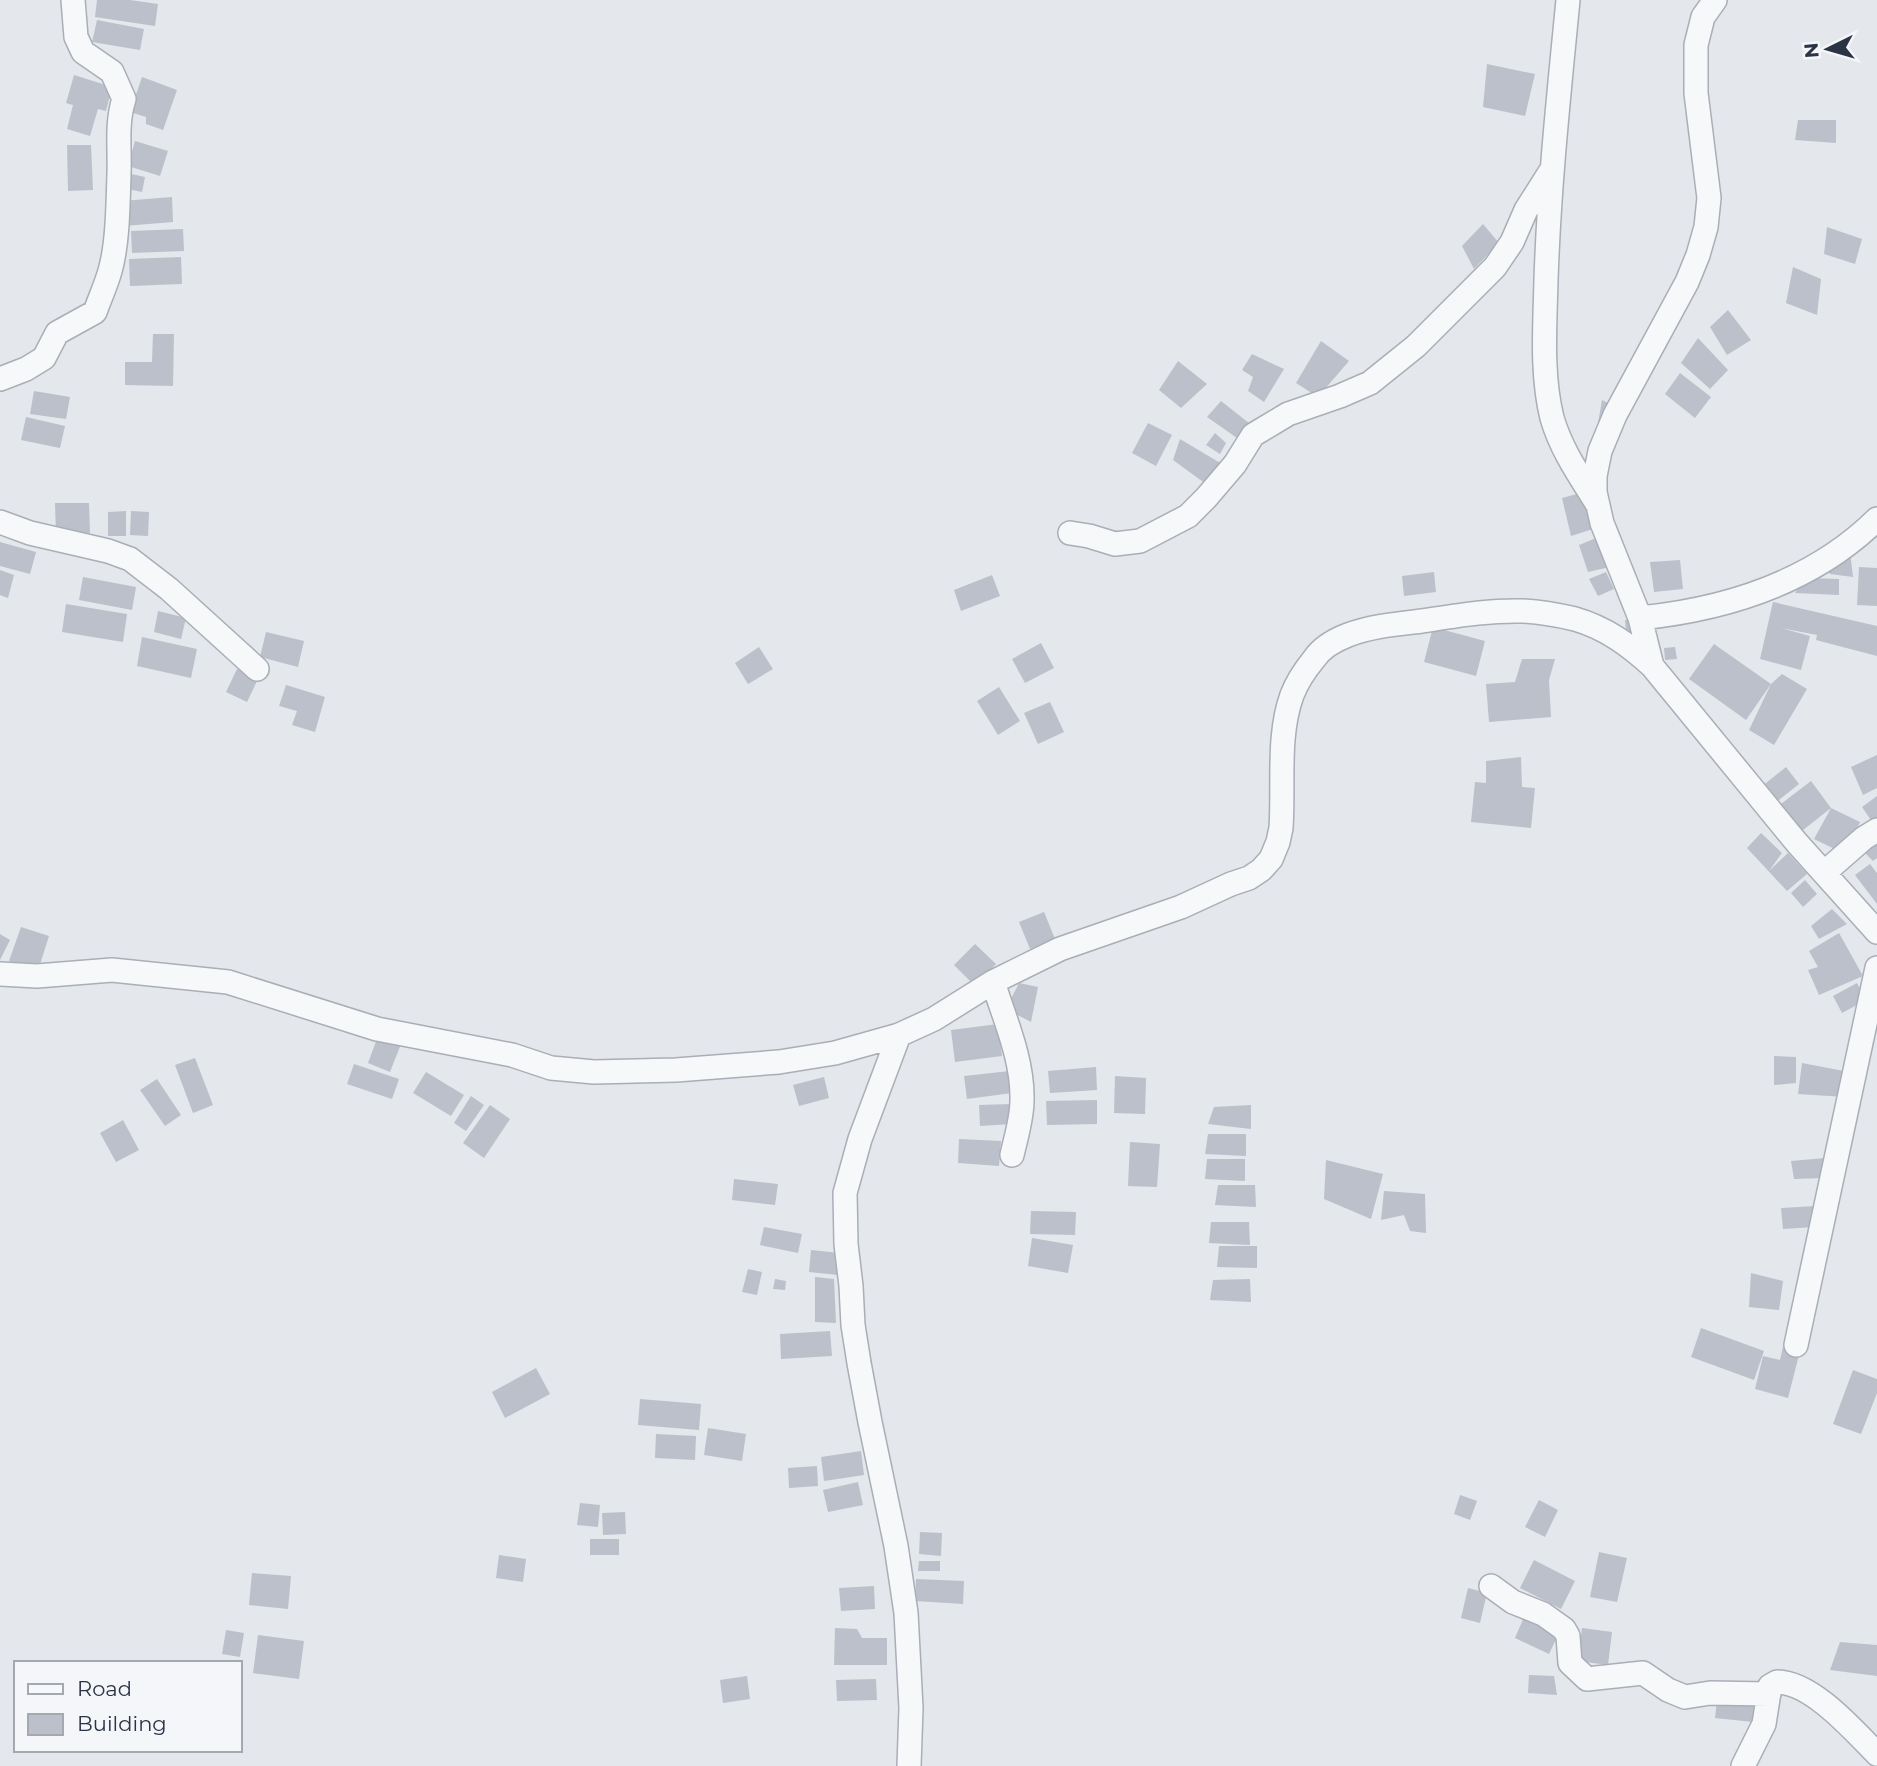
<svg xmlns="http://www.w3.org/2000/svg" width="1877" height="1766" viewBox="0 0 1877 1766" font-family="Montserrat,sans-serif">
	<style>
		.building { fill: #bbc0ca }
		.lines { fill: none; stroke-linecap: round; stroke-linejoin: round }
		.street-casing { stroke: #a9aeb7; stroke-width: 26 }
		.street { stroke: #f7f8fa; stroke-width: 23 }
	</style>
	<rect width="100%" height="100%" fill="#e4e7ec"/>
	<path class="building" d="M97,0H130L158,4L155,26L95,17Z
		M97,20L144,29L140,50L92,42Z
		M1487,64L1535,74L1525,116L1483,107Z
		M74,75L112,87L106,111L98,109L90,136L67,129L73,105L66,103Z
		M142,77L177,90L163,130L146,124V117L130,112Z
		M1798,120H1836V143L1795,140Z
		M135,141L168,151L160,176L128,166Z
		M67,145H91L93,190L68,191Z
		M131,174L145,177L142,192L128,189Z
		M172,197L173,222L124,226L122,201Z
		M1483,224L1499,243L1474,269L1462,246Z
		M1827,227L1862,239L1855,264L1824,254Z
		M183,229L184,251L132,253L131,231Z
		M181,257L182,284L130,286L129,259Z
		M1793,267L1821,279L1817,315L1786,303Z
		M1728,310L1751,340L1727,355L1710,327Z
		M153,334H174L173,386L125,385V362H152Z
		M1698,338L1728,370L1710,389L1681,363Z
		M1321,341L1349,361L1318,397L1296,383Z
		M1252,354L1284,369L1264,402L1248,391L1253,377L1242,370Z
		M1178,361L1207,384L1181,408L1159,390Z
		M1680,373L1711,397L1695,418L1665,394Z
		M34,391L70,397L66,419L30,414Z
		M1602,400L1612,405L1597,429Z
		M1221,401L1249,423L1237,438L1207,417Z
		M26,417L65,426L60,448L21,440Z
		M1148,423L1172,435L1156,466L1132,453Z
		M1215,433L1226,443L1220,454L1206,445Z
		M1180,439L1222,464L1206,484L1173,460Z
		M1581,493L1596,528L1571,536L1562,498Z
		M55,503H89L90,533L56,534Z
		M126,511V536H108V512Z
		M131,511L149,512L148,536L130,535Z
		M1601,536L1614,566L1588,572L1579,545Z
		M0,542L36,552L30,574L0,566Z
		M1850,552L1853,577L1830,574L1827,568Z
		M1680,560L1683,589L1654,592L1650,562Z
		M1859,567L1877,568V606L1857,605Z
		M0,570L14,575L8,598L0,595Z
		M1434,572L1436,592L1404,596L1402,576Z
		M1606,572L1614,589L1598,596L1589,579Z
		M992,575L1000,596L961,611L954,590Z
		M83,577L136,587L132,610L79,600Z
		M1805,578L1839,579V595L1795,593Z
		M1773,602L1877,626V656L1816,640L1817,635L1781,628L1810,636L1801,670L1760,659Z
		M66,604L127,614L123,642L62,632Z
		M158,611L186,618L181,639L154,632Z
		M1638,618L1640,630L1626,632L1625,620Z
		M1433,627L1485,641L1476,676L1424,662Z
		M266,632L304,641L298,667L260,657Z
		M142,637L197,649L191,678L137,666Z
		M1041,643L1054,668L1025,683L1012,659Z
		M1714,644L1771,684L1782,674L1807,689L1774,745L1749,730L1771,684L1746,720L1689,679Z
		M759,647L773,669L748,684L735,663Z
		M1675,647L1677,659L1665,660L1664,648Z
		M1522,659H1555L1549,680L1551,717L1489,722L1486,684L1515,682Z
		M237,669L258,679L247,702L226,692Z
		M286,685L325,697L315,732L292,725L297,711L279,706Z
		M999,687L1020,721L998,735L977,701Z
		M1050,702L1064,732L1038,744L1024,713Z
		M1877,755V788L1863,795L1851,767Z
		M1521,757L1522,787L1535,788L1531,828L1471,822L1475,782L1486,783V761Z
		M1786,767L1799,784L1775,803L1761,787Z
		M1811,781L1831,808L1798,834L1777,807Z
		M1877,796V821L1873,823L1862,807Z
		M1831,808L1860,822L1845,854L1814,839Z
		M1761,833L1782,853L1769,871L1788,853L1807,874L1787,891L1747,848Z
		M1877,842V858L1873,861L1865,853Z
		M1870,864L1877,873V904L1855,875Z
		M1805,880L1817,894L1803,907L1791,893Z
		M1832,909L1847,924L1819,939L1811,926Z
		M1044,912L1055,939L1030,949L1019,922Z
		M21,927L49,936L38,971L9,961Z
		M1839,933L1863,976L1819,995L1808,970L1818,967L1809,951Z
		M0,934L10,940L0,960Z
		M975,944L996,964L975,986L954,965Z
		M1019,983L1038,987L1031,1022L1006,1009Z
		M1857,983L1866,1000L1842,1013L1833,996Z
		M998,1024L1002,1056L955,1062L951,1030Z
		M378,1036L401,1044L390,1072L368,1063Z
		M1774,1056L1796,1057V1083L1774,1085Z
		M195,1058L213,1105L193,1113L175,1065Z
		M1802,1063L1849,1072L1845,1097L1798,1094Z
		M354,1064L399,1079L392,1099L347,1084Z
		M1096,1067L1097,1090L1050,1093L1048,1071Z
		M1010,1071L1012,1093L967,1099L964,1076Z
		M426,1072L464,1095L451,1116L413,1093Z
		M1115,1076L1146,1078L1145,1114L1114,1113Z
		M824,1077L829,1098L799,1106L793,1085Z
		M157,1079L181,1115L165,1126L140,1090Z
		M471,1096L484,1105L466,1131L454,1123Z
		M1097,1100V1124L1047,1125L1046,1101Z
		M1012,1104V1124L980,1126L979,1105Z
		M490,1105L510,1119L484,1158L463,1143Z
		M1251,1105V1129L1208,1124L1214,1107Z
		M123,1120L139,1150L116,1162L100,1133Z
		M1208,1134H1246V1156L1205,1154Z
		M959,1139L1001,1141L999,1166L958,1163Z
		M1130,1142L1160,1144L1157,1187L1128,1186Z
		M1825,1158V1178L1794,1179L1791,1161Z
		M1207,1159H1245V1181L1205,1179Z
		M1326,1160L1383,1174L1371,1219L1324,1199Z
		M734,1179L778,1184L775,1205L732,1200Z
		M1218,1185H1255L1256,1207L1215,1205Z
		M1384,1191L1425,1194L1426,1233L1410,1231L1404,1215L1381,1220Z
		M1816,1206L1814,1227L1783,1229L1781,1208Z
		M1031,1211L1076,1212L1075,1235L1030,1234Z
		M1211,1222H1249L1250,1245L1209,1243Z
		M764,1227L802,1234L798,1253L760,1245Z
		M1032,1238L1073,1245L1068,1273L1028,1266Z
		M1219,1246H1257V1268L1217,1267Z
		M811,1250L840,1253L838,1275L809,1272Z
		M748,1269L762,1272L757,1295L742,1292Z
		M1751,1273L1783,1281L1779,1310L1749,1307Z
		M815,1277L834,1279L836,1323L815,1322Z
		M775,1279L786,1281L785,1290L773,1289Z
		M1250,1279L1251,1302L1210,1300L1213,1280Z
		M1701,1328L1764,1351L1754,1380L1691,1357Z
		M830,1331L832,1356L781,1359L780,1334Z
		M1783,1347L1800,1351L1788,1398L1755,1389L1763,1356L1780,1360Z
		M536,1368L550,1394L505,1418L492,1392Z
		M1853,1370L1877,1379V1393L1861,1434L1833,1424Z
		M640,1399L701,1404L699,1430L638,1425Z
		M708,1428L746,1434L742,1461L704,1455Z
		M656,1434L696,1436L695,1460L655,1458Z
		M861,1451L864,1475L824,1481L821,1457Z
		M817,1466L818,1486L789,1488L788,1468Z
		M858,1482L863,1505L828,1512L823,1490Z
		M1460,1495L1477,1501L1470,1520L1454,1514Z
		M1539,1500L1558,1510L1545,1537L1525,1527Z
		M580,1503L600,1505L598,1527L577,1525Z
		M625,1512L626,1534L603,1535L602,1513Z
		M920,1532L942,1533L941,1556L919,1554Z
		M590,1539H619V1555H590Z
		M1599,1552L1627,1558L1617,1602L1590,1597Z
		M499,1555L526,1559L523,1582L496,1578Z
		M1534,1560L1575,1581L1561,1609L1520,1588Z
		M919,1561H940V1571H918Z
		M252,1573L291,1576L288,1609L249,1605Z
		M916,1579L964,1581L963,1604L915,1601Z
		M874,1586L875,1609L841,1611L839,1588Z
		M1468,1588L1487,1593L1480,1623L1461,1618Z
		M1524,1617L1559,1633L1549,1654L1515,1638Z
		M835,1628L857,1629L862,1638H887V1665H834Z
		M1582,1628L1612,1632L1608,1665L1578,1661Z
		M226,1630L244,1633L240,1657L222,1654Z
		M258,1635L304,1641L299,1679L253,1673Z
		M1840,1642L1877,1645V1676L1830,1670Z
		M1529,1675L1554,1676L1557,1695L1528,1693Z
		M747,1676L750,1699L723,1703L720,1680Z
		M876,1679L877,1700L837,1701L836,1680Z
		M1717,1701L1754,1704L1753,1722L1715,1718Z"/>
	<g class="lines">
		<defs>
			<path id="street" d="M1568,0C1559,93 1549,186 1546,280C1545,325 1541,374 1552,418C1561,449 1579,475 1596,502
				M0,379L26,369L44,358L57,333L95,312C100,298 106,285 110,271C118,243 118,203 119,174C120,148 116,123 124,99L112,72L83,52L76,37L73,0
				M0,522L30,533L108,551L130,559L169,589L257,669
				M1070,533L1089,536L1115,544L1140,541L1188,516L1206,498L1235,464L1253,435L1288,414L1340,396L1370,383L1416,346L1495,267L1512,242L1526,210L1552,169
				M1640,618C1728,609 1813,582 1877,519
				M1652,666L1640,618L1602,523L1595,492V476L1600,451L1615,415L1687,282L1698,255L1706,227L1709,198L1696,93V45L1703,17L1715,0
				M1824,873L1864,838L1877,830
				M0,974L37,976L112,970L228,982L377,1029L512,1055L551,1068L594,1072L676,1070L779,1062L835,1053L899,1035L934,1019L993,982L1060,949L1181,907L1231,884L1249,878L1261,870L1271,859L1278,842L1281,828C1284,785 1277,736 1292,695C1297,682 1305,670 1314,659C1322,647 1335,640 1348,635C1372,626 1397,624 1422,621C1455,616 1489,610 1523,611C1540,612 1558,615 1575,619C1606,628 1629,645 1652,666L1797,843L1877,932
				M993,982C1005,1020 1023,1060 1022,1100C1022,1119 1016,1137 1012,1155
				M899,1035L860,1139L845,1193L846,1244L851,1286L853,1325L859,1363L870,1422L896,1546L906,1613L911,1708L909,1766
				M1796,1345L1877,968
				M1491,1586L1513,1602L1543,1614L1564,1629L1568,1636L1570,1663L1587,1679L1643,1673L1668,1690L1685,1697L1710,1693L1769,1694
				M1743,1766L1764,1724L1770,1686L1777,1682C1812,1682 1854,1731 1877,1754"/>
		</defs>
		<use href="#street" class="street-casing"/>
		<use href="#street" class="street"/>
	</g>
	<rect x="14" y="1661" width="228" height="91" fill="#f4f6f9" stroke="#a4a8b1" stroke-width="2"/>
	<rect x="28" y="1684" width="35" height="10" fill="#f7f8fa" stroke="#a4a8b1" stroke-width="2"/>
	<text x="77" y="1696" font-size="21" fill="#2b3445">Road</text>
	<rect x="28" y="1714" width="35" height="21" fill="#bbc0ca" stroke="#a4a8b1" stroke-width="2"/>
	<text x="77" y="1731" font-size="21" fill="#2b3445">Building</text>
	<g transform="translate(1828 49) rotate(265)" stroke="#f4f6f9" stroke-width="5" paint-order="stroke">
	<path d="M0-5L12 26L0 18L-12 26Z" fill="#2b3445"/>
	<text y="-10" font-size="19" font-weight="bold" text-anchor="middle" fill="#2b3445">N</text>
	</g>
</svg>
